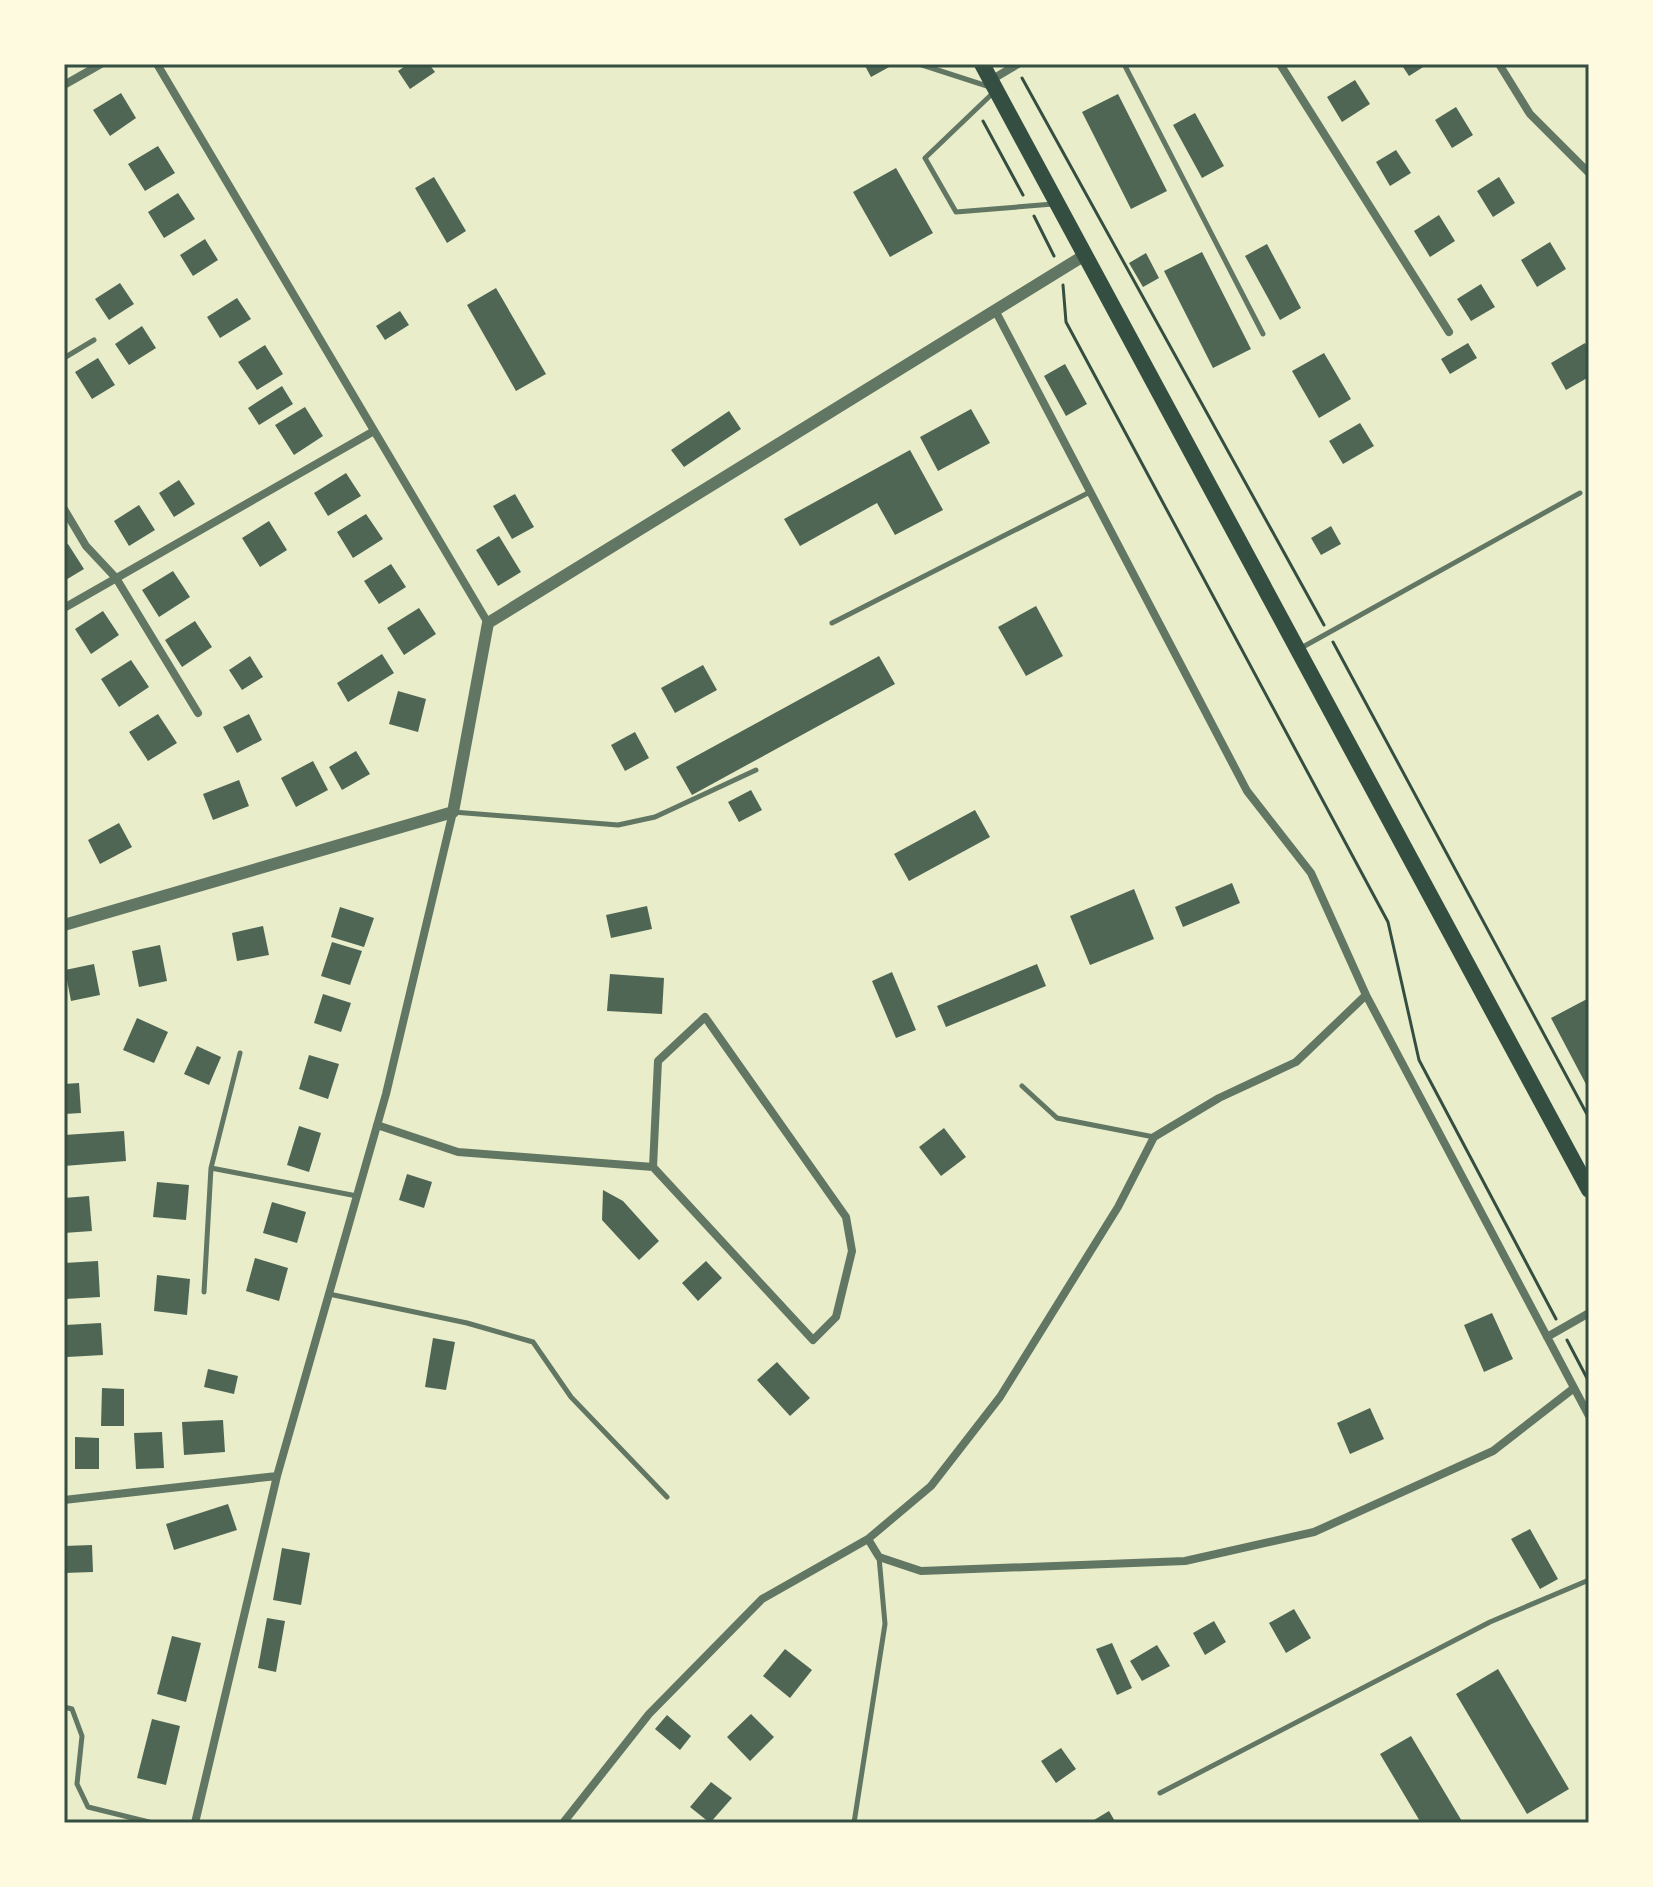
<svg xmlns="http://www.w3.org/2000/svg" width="1653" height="1887" viewBox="0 0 1653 1887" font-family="'Source Sans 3',sans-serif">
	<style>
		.building { fill: #4f6655 }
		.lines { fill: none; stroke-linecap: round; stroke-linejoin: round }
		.path { stroke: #344e41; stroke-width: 3 }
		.service { stroke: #617663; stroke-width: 5 }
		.minor { stroke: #617663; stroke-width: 8 }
		.tertiary { stroke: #617663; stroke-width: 12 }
		.trunk { stroke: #344e41; stroke-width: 16 }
		.neatline { fill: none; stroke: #344e41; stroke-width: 3 }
	</style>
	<rect width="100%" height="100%" fill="#e9edc9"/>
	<path class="building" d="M408,64H429L435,72L410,89L398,71Z
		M864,64H890L891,66L871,77Z
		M1401,64H1428L1409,76Z
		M1355,80L1370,104L1342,122L1327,97Z
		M121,93L136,118L110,136L93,110Z
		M1118,94L1167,191L1131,209L1082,112Z
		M1456,107L1473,135L1452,148L1435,120Z
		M1195,113L1224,166L1202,178L1173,125Z
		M158,146L175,173L145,191L128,164Z
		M1396,150L1411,173L1390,186L1376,162Z
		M896,168L933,233L890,257L853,192Z
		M434,177L466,231L447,243L415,188Z
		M1499,177L1515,203L1493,217L1477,191Z
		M178,193L195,219L164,238L148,212Z
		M1439,215L1455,241L1430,257L1414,231Z
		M205,239L218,260L193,276L180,255Z
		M1550,242L1566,269L1537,287L1521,260Z
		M1267,244L1301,308L1280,320L1245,256Z
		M1202,252L1251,349L1213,368L1164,271Z
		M1146,253L1159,278L1143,287L1129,263Z
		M120,283L134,304L109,320L95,299Z
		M1481,284L1495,307L1471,321L1457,299Z
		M496,288L546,374L516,391L467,305Z
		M237,298L251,319L220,338L207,317Z
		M400,311L409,325L385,340L376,326Z
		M142,326L156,348L129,365L115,344Z
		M1468,343L1477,358L1450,374L1441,359Z
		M1585,343L1589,351V377L1566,390L1551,363Z
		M265,345L283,374L257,390L238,362Z
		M1324,353L1351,399L1319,418L1292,371Z
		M98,358L115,385L92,399L75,372Z
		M1065,364L1087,404L1066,416L1044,376Z
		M282,386L293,404L259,425L248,408Z
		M305,407L323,436L294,455L275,425Z
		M971,409L990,443L938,471L920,437Z
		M729,411L741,429L684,467L671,450Z
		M1360,423L1374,446L1343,464L1329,441Z
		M910,450L943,510L895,535L877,503L800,546L784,519Z
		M346,473L361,496L328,516L314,493Z
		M179,480L195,504L174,517L159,493Z
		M515,494L534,527L512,539L493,506Z
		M139,505L155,530L129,546L114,521Z
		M366,514L383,539L353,558L337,532Z
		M269,521L287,550L260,567L242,538Z
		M1331,526L1341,544L1321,555L1311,538Z
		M499,536L521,572L498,586L476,550Z
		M68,544L84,569L64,581V546Z
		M391,564L406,587L379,604L364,581Z
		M173,571L190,597L159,617L142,590Z
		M1036,606L1063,656L1026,676L998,627Z
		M419,608L436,634L404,655L387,628Z
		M103,611L119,635L91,654L75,629Z
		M195,621L212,647L182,667L165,640Z
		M382,654L394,673L348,702L337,683Z
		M250,656L263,677L242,690L229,670Z
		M879,656L895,684L692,795L676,767Z
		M131,660L149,687L119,707L101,679Z
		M703,665L717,690L675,713L661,688Z
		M398,691L426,699L418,732L389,724Z
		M158,714L177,743L148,761L129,732Z
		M249,714L262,740L237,753L223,727Z
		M635,732L649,758L625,771L611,745Z
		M356,751L370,774L342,790L329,767Z
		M313,761L328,790L296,807L281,778Z
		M239,780L249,806L213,820L203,794Z
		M751,790L762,810L739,822L728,802Z
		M975,810L990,837L909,881L894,854Z
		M119,823L132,847L100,864L88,840Z
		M1232,883L1240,903L1183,927L1175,907Z
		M1134,889L1154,939L1090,965L1070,916Z
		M647,906L652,929L611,938L606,915Z
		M340,907L374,918L364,947L331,937Z
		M263,926L269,955L237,961L232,933Z
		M332,942L362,951L350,985L321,976Z
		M160,945L167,981L139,987L132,951Z
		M94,964L100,995L71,1001L65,970Z
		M1037,964L1046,986L946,1027L937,1006Z
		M892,972L916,1030L896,1038L872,981Z
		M610,974L664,978L662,1014L607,1011Z
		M323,994L351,1003L341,1032L314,1023Z
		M1587,999L1589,1003V1090L1551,1018Z
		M137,1018L168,1032L154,1063L123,1050Z
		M197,1046L221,1057L209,1085L184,1074Z
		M309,1055L339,1064L328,1099L299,1089Z
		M79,1083L81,1113L64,1114V1084Z
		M299,1126L321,1133L309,1172L287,1165Z
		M944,1128L966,1157L941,1176L919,1147Z
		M124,1131L126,1161L64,1166V1135Z
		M407,1174L432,1182L424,1208L399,1200Z
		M157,1182L189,1185L186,1220L153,1217Z
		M603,1190L623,1201L659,1241L639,1260L602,1220Z
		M89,1196L92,1231L64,1233V1198Z
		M272,1202L306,1212L297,1243L263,1233Z
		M255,1258L288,1268L279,1301L246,1291Z
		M98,1261L100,1297L65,1299L64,1263Z
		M706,1261L722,1278L698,1301L682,1283Z
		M157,1275L190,1279L187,1315L154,1311Z
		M1492,1313L1513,1359L1484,1372L1464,1325Z
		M101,1323L103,1355L67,1357L65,1325Z
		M433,1338L455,1342L446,1390L425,1387Z
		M777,1362L810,1398L790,1416L757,1380Z
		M208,1369L238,1376L234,1394L204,1387Z
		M102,1388L124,1389V1426H101Z
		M1370,1408L1384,1439L1350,1454L1337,1423Z
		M223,1420L225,1452L184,1455L182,1422Z
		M162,1432L164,1468L136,1469L134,1433Z
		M75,1437L99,1438V1469H75Z
		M228,1504L237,1530L174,1550L166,1524Z
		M1530,1529L1558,1579L1540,1589L1511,1539Z
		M92,1545L93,1572L64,1573V1546Z
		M282,1548L310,1553L301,1605L273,1600Z
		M1294,1609L1311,1638L1286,1653L1269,1623Z
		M267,1618L285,1621L276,1672L258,1668Z
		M1214,1621L1226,1642L1205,1655L1193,1633Z
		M172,1636L201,1643L186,1702L157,1694Z
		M1112,1643L1132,1688L1117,1695L1096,1649Z
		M1157,1645L1170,1666L1142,1681L1130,1661Z
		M785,1649L812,1670L790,1698L763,1676Z
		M1498,1669L1569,1789L1527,1814L1456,1694Z
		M751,1714L774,1737L750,1761L727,1737Z
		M667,1715L691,1736L680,1750L655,1729Z
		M152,1719L180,1726L166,1785L137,1778Z
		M1411,1736L1463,1823H1421L1380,1754Z
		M1061,1748L1076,1769L1056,1783L1041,1761Z
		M711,1782L732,1798L710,1823L690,1807Z
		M1109,1811L1116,1823H1089Z"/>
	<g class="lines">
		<path class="path" d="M1022,78L1324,625
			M983,121L1023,195
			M1034,216L1054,256
			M1063,285L1066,322L1388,922L1419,1060L1556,1319
			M1333,642L1589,1118
			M1567,1340L1589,1382"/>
		<path class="service" d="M919,64L987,86
			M1124,64L1263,334
			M993,93L925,158L956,212L1053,204
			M64,358L94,340
			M832,623L1090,492
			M1301,648L1580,493
			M453,812L618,825L655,817L756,770
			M1022,1086L1057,1118L1154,1137
			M211,1168L357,1196
			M204,1292L211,1168L240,1053
			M329,1294L467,1323L533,1342L571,1397L667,1497
			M64,1707L72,1709L82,1736L77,1784L88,1807L153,1823
			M1160,1793L1490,1622L1589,1580
			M854,1823L885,1624L879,1557"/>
		<path class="minor" d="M157,64L488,623
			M1280,64L1449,332
			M1499,64L1530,114L1589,173
			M991,80L1018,64
			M64,85L101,64
			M996,312L1247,791L1311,873L1366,995L1589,1416
			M64,509L86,546L116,578L198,713
			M64,608L374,431
			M377,1125L458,1152L653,1167L813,1340L836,1317L852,1251L846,1217L705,1017L658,1061L653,1167
			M1547,1337L1589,1313
			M64,1500L277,1476
			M868,1539L879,1557L921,1571L1185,1561L1314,1532L1493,1451L1574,1388
			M195,1823L277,1476L386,1094L453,812
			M563,1823L649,1714L762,1599L868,1539L931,1486L1000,1397L1118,1207L1154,1137L1219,1098L1296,1062L1366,995"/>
		<path class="tertiary" d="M64,925L453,812L488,623L1085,255"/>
		<path class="trunk" d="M982,64L1589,1190"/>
	</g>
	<rect width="1653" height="1887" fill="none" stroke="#fefae0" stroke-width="132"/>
	<rect x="66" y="66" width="1521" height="1755" class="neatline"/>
</svg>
